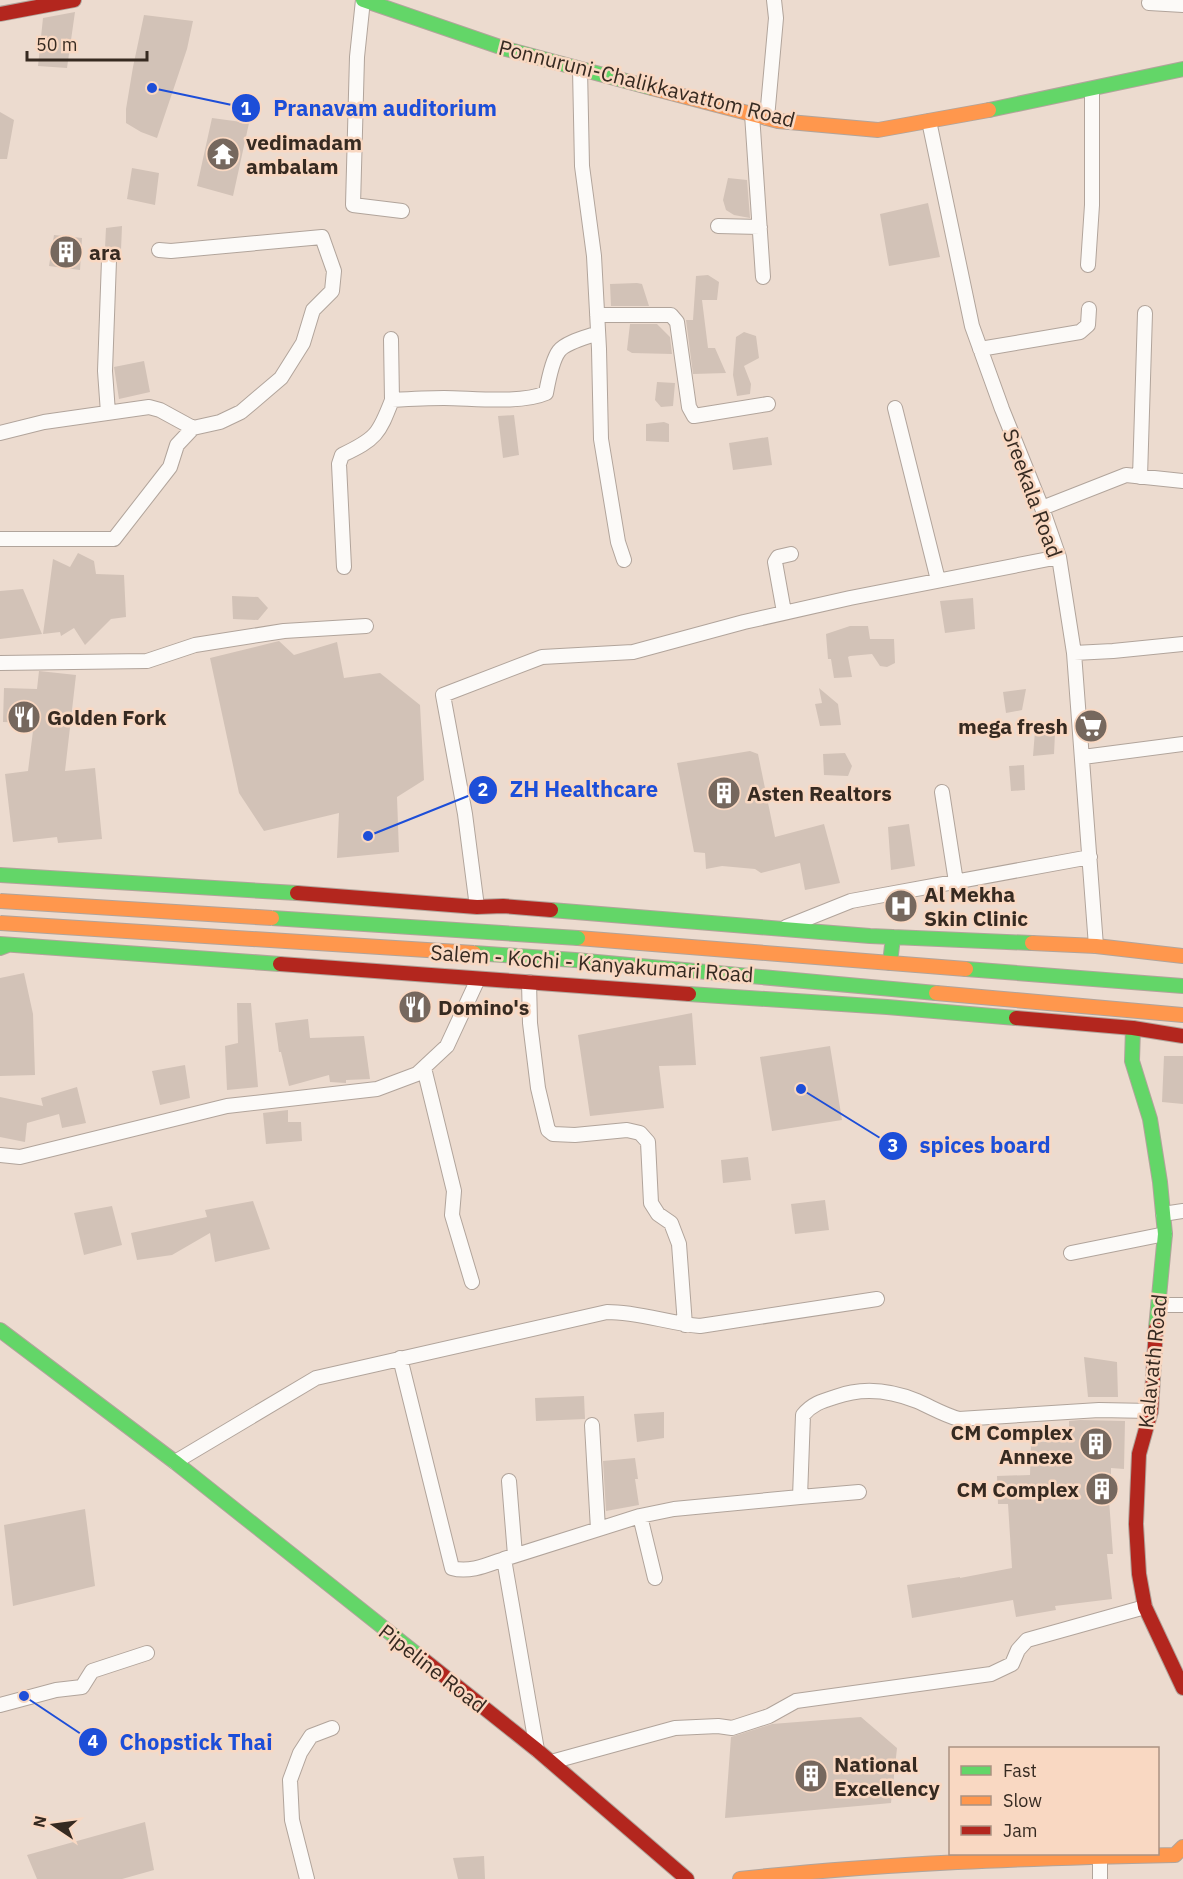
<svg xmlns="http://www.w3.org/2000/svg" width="1183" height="1879" viewBox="0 0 1183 1879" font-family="'IBM Plex Sans',sans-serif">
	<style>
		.building { fill: #d2c2b7 }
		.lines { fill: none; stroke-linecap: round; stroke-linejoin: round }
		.street-casing { stroke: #b1a49b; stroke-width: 16 }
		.fast-casing { stroke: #b1a49b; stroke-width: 16 }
		.slow-casing { stroke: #b1a49b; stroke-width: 16 }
		.jam-casing { stroke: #b1a49b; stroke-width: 16 }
		.street { stroke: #fcfaf8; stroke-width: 14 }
		.fast { stroke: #63d668; stroke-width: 14 }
		.slow { stroke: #ff974d; stroke-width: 14 }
		.jam { stroke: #b3261e; stroke-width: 14 }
		.fast-bridge-casing { stroke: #b1a49b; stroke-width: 16; stroke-linecap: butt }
		.slow-bridge-casing { stroke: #b1a49b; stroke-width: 16; stroke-linecap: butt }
		.fast-bridge { stroke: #63d668; stroke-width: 14 }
		.slow-bridge { stroke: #ff974d; stroke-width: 14 }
		.labels { text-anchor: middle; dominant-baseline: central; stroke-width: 5; stroke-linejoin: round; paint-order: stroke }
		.street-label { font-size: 21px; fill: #362a21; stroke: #f9d8c2 }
		.poi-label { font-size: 21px; font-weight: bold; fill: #362a21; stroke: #f9d8c2; text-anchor: start }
		.leader { fill: none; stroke: #1d4ed8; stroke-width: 2 }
		.callout-dot { fill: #1d4ed8; stroke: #f9d8c2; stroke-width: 2 }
		.mark-label { font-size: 18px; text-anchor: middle; font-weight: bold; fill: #fff }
		.callout-label { font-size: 22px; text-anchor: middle; font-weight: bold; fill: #1d4ed8; stroke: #f9d8c2; stroke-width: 5; stroke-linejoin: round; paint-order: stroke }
	</style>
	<rect width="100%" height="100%" fill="#ecdbcf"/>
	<path class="building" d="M75,12L67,68L38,66L43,18Z
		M144,15L193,21L187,49L157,138L141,132L126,123V109L133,67Z
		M0,112L14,120L7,159H0Z
		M212,118L249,123L233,196L197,186Z
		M132,168L159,173L155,205L127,199Z
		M728,178L747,180L750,218L734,215L726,210L723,200Z
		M928,203L940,257L889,266L880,214Z
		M122,226L121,250L105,248L106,228Z
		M54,235L82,238L80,270L49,266Z
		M708,275L719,282L717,300H702L708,348H715L726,373L693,374L686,320H693L696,276Z
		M637,283L642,284L649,306H611L610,284Z
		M630,324H657L670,337L672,354L632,353L627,350Z
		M744,332L756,336L759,358L744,366L751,384L750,394L737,396L733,375L736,337Z
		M144,361L150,392L119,399L114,367Z
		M657,382L675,383L673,406L661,407L655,400Z
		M514,415L519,455L503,458L498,416Z
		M664,422L669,424V442L646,441V424Z
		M768,437L772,465L733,470L729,443Z
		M78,553L94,561L96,574L124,575L126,617L111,619L85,645L74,628L61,636L60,632L43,634L53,559L70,567Z
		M23,589L42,634L0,639V591Z
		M232,596L258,597L268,608L258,620L233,619Z
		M973,598L975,629L945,633L940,601Z
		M850,626H868L870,639H894L895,663L887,667L880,666L872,654L850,656L848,657L852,677L834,678L831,659H828L826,634Z
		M279,641L294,655L337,642L344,678L380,673L420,705L424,780L397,797L399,852L337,858L339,813L264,831L239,793L210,658Z
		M39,671L76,675L65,771L95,768L102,839L58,843L57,837L13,842L5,774L28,771L34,723L3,722L4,688L37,689Z
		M819,688L838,704L841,725L820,726L815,704L822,703Z
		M1026,689L1022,710L1006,713L1003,692Z
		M1097,710L1100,738L1090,740L1087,712Z
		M1035,731L1055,733L1054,754L1033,756Z
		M750,751L758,754L775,837L824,824L840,883L805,890L800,863L761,873L755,869L722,866L706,869L705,853L694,852L677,763Z
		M845,753L852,766L848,776L824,775L823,754Z
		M1024,765L1025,790L1011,791L1009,766Z
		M909,824L915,866L891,870L888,827Z
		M24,973L33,1014L35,1075L0,1076V978Z
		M237,1003H251L258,1087L227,1090L225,1046L238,1043Z
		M692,1013L696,1065L659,1066L664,1108L590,1116L578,1035Z
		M308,1019L310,1038L364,1036L370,1079L346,1080V1083L330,1082L329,1075L289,1086L281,1052H279L275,1023Z
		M830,1046L842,1120L772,1131L760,1057Z
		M1164,1056H1183V1104L1162,1102Z
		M185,1065L190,1098L160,1105L152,1071Z
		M77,1087L86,1123L62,1128L59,1114L27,1123L25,1142L0,1137V1097L43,1106L41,1098Z
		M288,1110V1122H301L302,1141L266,1144L263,1113Z
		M748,1157L751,1180L723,1183L721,1160Z
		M825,1200L829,1230L795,1234L791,1204Z
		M253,1201L270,1249L215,1262L210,1233L172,1255L137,1260L131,1233L207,1217L205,1210Z
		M112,1206L122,1245L84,1255L74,1213Z
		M1084,1357L1117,1362L1118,1397H1088Z
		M584,1396L585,1419L536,1421L535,1398Z
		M664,1412V1438L637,1442L634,1414Z
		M1080,1420L1125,1421L1124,1469L1111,1468V1500H1109L1113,1554H1107L1112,1599L1055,1606L1056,1610L1016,1617L1013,1600L912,1618L907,1585L960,1577V1578L1012,1568L1008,1504H998L997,1476L1030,1475L1031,1441L1047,1442L1048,1433L1069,1434V1421Z
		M635,1458L638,1479H635L639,1505L606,1511L603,1461Z
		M85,1509L95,1586L13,1606L4,1525Z
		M861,1717L897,1748L891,1803L725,1818L731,1737L772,1724Z
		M145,1822L154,1870L122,1879H37L27,1855Z
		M484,1856L485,1879H458L453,1858Z"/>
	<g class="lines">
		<defs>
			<path id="street" d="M363,0L357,57L353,205L402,211
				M1149,3L1183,5
				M580,69L582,166L594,256L599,349L601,439L618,542L624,560
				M752,114L763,277
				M767,118L776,18L774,0
				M929,121L972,326L1002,409L1042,508L1059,557L1074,653L1096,946
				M718,226L760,227
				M1088,265L1092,205V89
				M597,315H671L677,322L689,407L694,416L768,404
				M391,339L392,400C409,399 427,398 444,398C472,398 521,404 546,393C548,382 552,360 559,351C566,342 588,337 598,333
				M980,349L1080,332L1088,325L1089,309
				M895,408L938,580
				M108,413L105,371L109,260
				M0,433L44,422L149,407L160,410L193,428
				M1140,477L1145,313
				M1042,508L1126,475L1183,481
				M0,539H114L170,467L177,445L193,428L220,422L241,412L281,378L303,343L313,310L332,291L334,271L322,237L171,251L159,250
				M344,567L339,464L342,455C376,439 379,434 392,400
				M784,612L775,562L778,557L791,554
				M1074,653L1113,651L1183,644
				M0,663L147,661L195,645L284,631L366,626
				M1083,757L1183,744
				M942,792L956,882
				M477,907L465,814L443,695L542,657L633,652L744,622L850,598L1059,557
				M786,927L851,901L1090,857
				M529,982L530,1023L538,1088L548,1130L553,1134L575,1135L627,1130L640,1133L648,1142L651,1203L658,1214L671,1223L679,1244L685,1325
				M424,1068L454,1191L452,1215L472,1282
				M0,1155L20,1157L227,1106L377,1089L417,1074L447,1046L478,979
				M1163,1214L1183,1211
				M1071,1253L1165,1234
				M1159,1305H1183
				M400,1358L452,1568C469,1573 487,1565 504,1559
				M592,1425L598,1529
				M175,1462L316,1378L607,1312C639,1312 668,1323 700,1326L877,1299
				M509,1481L515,1555
				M800,1497L859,1492
				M640,1516L655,1578
				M0,1705L56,1690L82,1687L92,1671L147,1653
				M537,1750L504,1559L640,1516L674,1509L800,1497L803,1415C812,1404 822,1401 835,1397C862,1387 890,1390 917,1401C931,1407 944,1415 959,1419L1099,1410L1151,1411
				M551,1762L675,1728L718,1726L732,1728L769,1716L796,1701L991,1674L1012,1664L1018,1650L1027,1640L1145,1607
				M307,1879L292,1820L290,1780L300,1753L311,1736L332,1728
				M1100,1879V1857"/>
			<path id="fast" d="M363,0L506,49L652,88
				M989,110L1183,69
				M0,875L297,893
				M551,910L870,936L1032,943
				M0,944L280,964
				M0,948L8,945
				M575,960L936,993
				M890,963L893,937
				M966,969L1183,986
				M689,994L887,1007L1016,1018
				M1133,1028L1132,1061L1150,1119L1160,1182L1165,1234L1156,1328
				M0,1330L175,1462L419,1656"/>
			<path id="slow" d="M652,88L778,121L878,130L989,110
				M578,938L966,969
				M1032,943L1096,946L1183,956
				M936,993L1183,1015
				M740,1879C884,1863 1030,1858 1175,1855L1183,1847"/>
			<path id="jam" d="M0,14L74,0
				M297,893L477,907L503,906L551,910
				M280,964L689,994
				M1016,1018L1133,1028L1183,1036
				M1156,1328L1151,1411L1139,1454L1136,1524L1139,1574L1145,1607L1183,1688
				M419,1656L537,1750L687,1879"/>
		</defs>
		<use href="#street" class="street-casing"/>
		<use href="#fast" class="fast-casing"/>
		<use href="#slow" class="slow-casing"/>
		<use href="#jam" class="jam-casing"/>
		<use href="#street" class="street"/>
		<use href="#fast" class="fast"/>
		<use href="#slow" class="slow"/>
		<use href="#jam" class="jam"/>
		<defs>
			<path id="fast-bridge" d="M272,918L578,938
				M474,953L575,960"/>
			<path id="slow-bridge" d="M0,901L272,918
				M0,923L474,953"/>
		</defs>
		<use href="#fast-bridge" class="fast-bridge-casing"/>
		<use href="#slow-bridge" class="slow-bridge-casing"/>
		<use href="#fast-bridge" class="fast-bridge"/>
		<use href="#slow-bridge" class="slow-bridge"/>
	</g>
	<defs>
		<symbol id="temple-disc" viewBox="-11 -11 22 22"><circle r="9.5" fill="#76685e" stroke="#f9d8c2"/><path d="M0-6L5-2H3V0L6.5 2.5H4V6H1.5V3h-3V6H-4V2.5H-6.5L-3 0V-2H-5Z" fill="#fff"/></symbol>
		<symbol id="building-disc" viewBox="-11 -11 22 22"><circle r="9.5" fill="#76685e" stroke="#f9d8c2"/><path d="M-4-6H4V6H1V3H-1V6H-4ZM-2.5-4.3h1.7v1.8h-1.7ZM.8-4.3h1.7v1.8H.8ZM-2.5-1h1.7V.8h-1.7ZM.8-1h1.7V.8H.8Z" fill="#fff"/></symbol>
		<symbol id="restaurant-disc" viewBox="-11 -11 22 22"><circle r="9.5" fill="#76685e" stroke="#f9d8c2"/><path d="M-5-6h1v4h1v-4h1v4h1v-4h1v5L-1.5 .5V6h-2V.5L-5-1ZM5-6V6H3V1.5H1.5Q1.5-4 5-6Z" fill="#fff"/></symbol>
		<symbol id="supermarket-disc" viewBox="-11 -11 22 22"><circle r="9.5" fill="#76685e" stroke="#f9d8c2"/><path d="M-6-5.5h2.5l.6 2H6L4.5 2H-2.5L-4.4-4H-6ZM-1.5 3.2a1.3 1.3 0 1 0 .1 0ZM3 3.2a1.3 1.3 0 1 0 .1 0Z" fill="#fff"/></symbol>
		<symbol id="hospital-disc" viewBox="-11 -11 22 22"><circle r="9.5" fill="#76685e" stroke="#f9d8c2"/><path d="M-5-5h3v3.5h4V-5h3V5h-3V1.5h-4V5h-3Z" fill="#fff"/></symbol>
	</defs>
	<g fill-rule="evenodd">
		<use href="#temple-disc" x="204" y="135" width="38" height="38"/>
		<use href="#building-disc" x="47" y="233" width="38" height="38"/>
		<use href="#restaurant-disc" x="5" y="698" width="38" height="38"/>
		<use href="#supermarket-disc" x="1072" y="707" width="38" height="38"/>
		<use href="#building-disc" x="705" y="774" width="38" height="38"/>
		<use href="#hospital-disc" x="882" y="887" width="38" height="38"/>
		<use href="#restaurant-disc" x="396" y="988" width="38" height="38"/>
		<use href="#building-disc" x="1077" y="1425" width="38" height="38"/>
		<use href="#building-disc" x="1083" y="1470" width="38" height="38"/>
		<use href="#building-disc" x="792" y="1757" width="38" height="38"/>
	</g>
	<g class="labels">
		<g class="street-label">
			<text transform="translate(647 83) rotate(14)">Ponnuruni-Chalikkavattom Road</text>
			<text transform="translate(1033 493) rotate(70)">Sreekala Road</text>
			<text transform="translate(592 963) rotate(4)">Salem - Kochi - Kanyakumari Road</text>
			<text transform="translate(1152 1361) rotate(-84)">Kalavath Road</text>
			<text transform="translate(433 1668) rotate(38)">Pipeline Road</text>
		</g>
		<g class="poi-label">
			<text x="246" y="142">vedimadam<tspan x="246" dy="24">ambalam</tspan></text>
			<text x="89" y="252">ara</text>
			<text x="47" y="717">Golden Fork</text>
			<text x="1068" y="726" text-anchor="end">mega fresh</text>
			<text x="747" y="793">Asten Realtors</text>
			<text x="924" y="894">Al Mekha<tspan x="924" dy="24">Skin Clinic</tspan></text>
			<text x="438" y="1007">Domino's</text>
			<text x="1073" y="1432" text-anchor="end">CM Complex<tspan x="1073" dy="24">Annexe</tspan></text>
			<text x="1079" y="1489" text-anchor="end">CM Complex</text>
			<text x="834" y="1764">National<tspan x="834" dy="24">Excellency</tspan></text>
		</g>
	</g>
	<path class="leader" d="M152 88L246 108M368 836L483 790M801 1089L893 1146M24 1696L93 1742"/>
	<g class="callout-dot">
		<circle cx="152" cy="88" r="6"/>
		<circle cx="368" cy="836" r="6"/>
		<circle cx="801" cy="1089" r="6"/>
		<circle cx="24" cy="1696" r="6"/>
		<circle cx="246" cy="108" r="15"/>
		<circle cx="483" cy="790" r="15"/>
		<circle cx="893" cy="1146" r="15"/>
		<circle cx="93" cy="1742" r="15"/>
	</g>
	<g class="mark-label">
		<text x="246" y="115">1</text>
		<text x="483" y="796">2</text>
		<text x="893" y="1152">3</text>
		<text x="93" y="1748">4</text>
	</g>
	<g class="callout-label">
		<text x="385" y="116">Pranavam auditorium</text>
		<text x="584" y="797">ZH Healthcare</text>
		<text x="985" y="1153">spices board</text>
		<text x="196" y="1750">Chopstick Thai</text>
	</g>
	<rect x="949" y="1747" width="210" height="108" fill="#f9d8c2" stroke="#ab9282" stroke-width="1.5"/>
	<rect x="961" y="1766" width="30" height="9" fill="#63d668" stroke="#ab9282" stroke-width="1.5"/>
	<text x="1003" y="1777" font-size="18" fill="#362a21">Fast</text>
	<rect x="961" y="1796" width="30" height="9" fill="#ff974d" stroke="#ab9282" stroke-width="1.5"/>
	<text x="1003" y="1807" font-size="18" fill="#362a21">Slow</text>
	<rect x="961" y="1826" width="30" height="9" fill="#b3261e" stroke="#ab9282" stroke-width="1.5"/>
	<text x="1003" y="1837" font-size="18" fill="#362a21">Jam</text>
	<g transform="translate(54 1825) rotate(283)" stroke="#f9d8c2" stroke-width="4.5" paint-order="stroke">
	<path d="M0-4.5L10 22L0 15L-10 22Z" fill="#362a21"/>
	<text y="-9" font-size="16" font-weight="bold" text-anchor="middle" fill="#362a21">N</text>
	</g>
	<path d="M27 51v9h120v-9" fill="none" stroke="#362a21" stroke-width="3"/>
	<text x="36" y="51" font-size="18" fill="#362a21" stroke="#f9d8c2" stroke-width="4.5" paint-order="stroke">50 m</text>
</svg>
